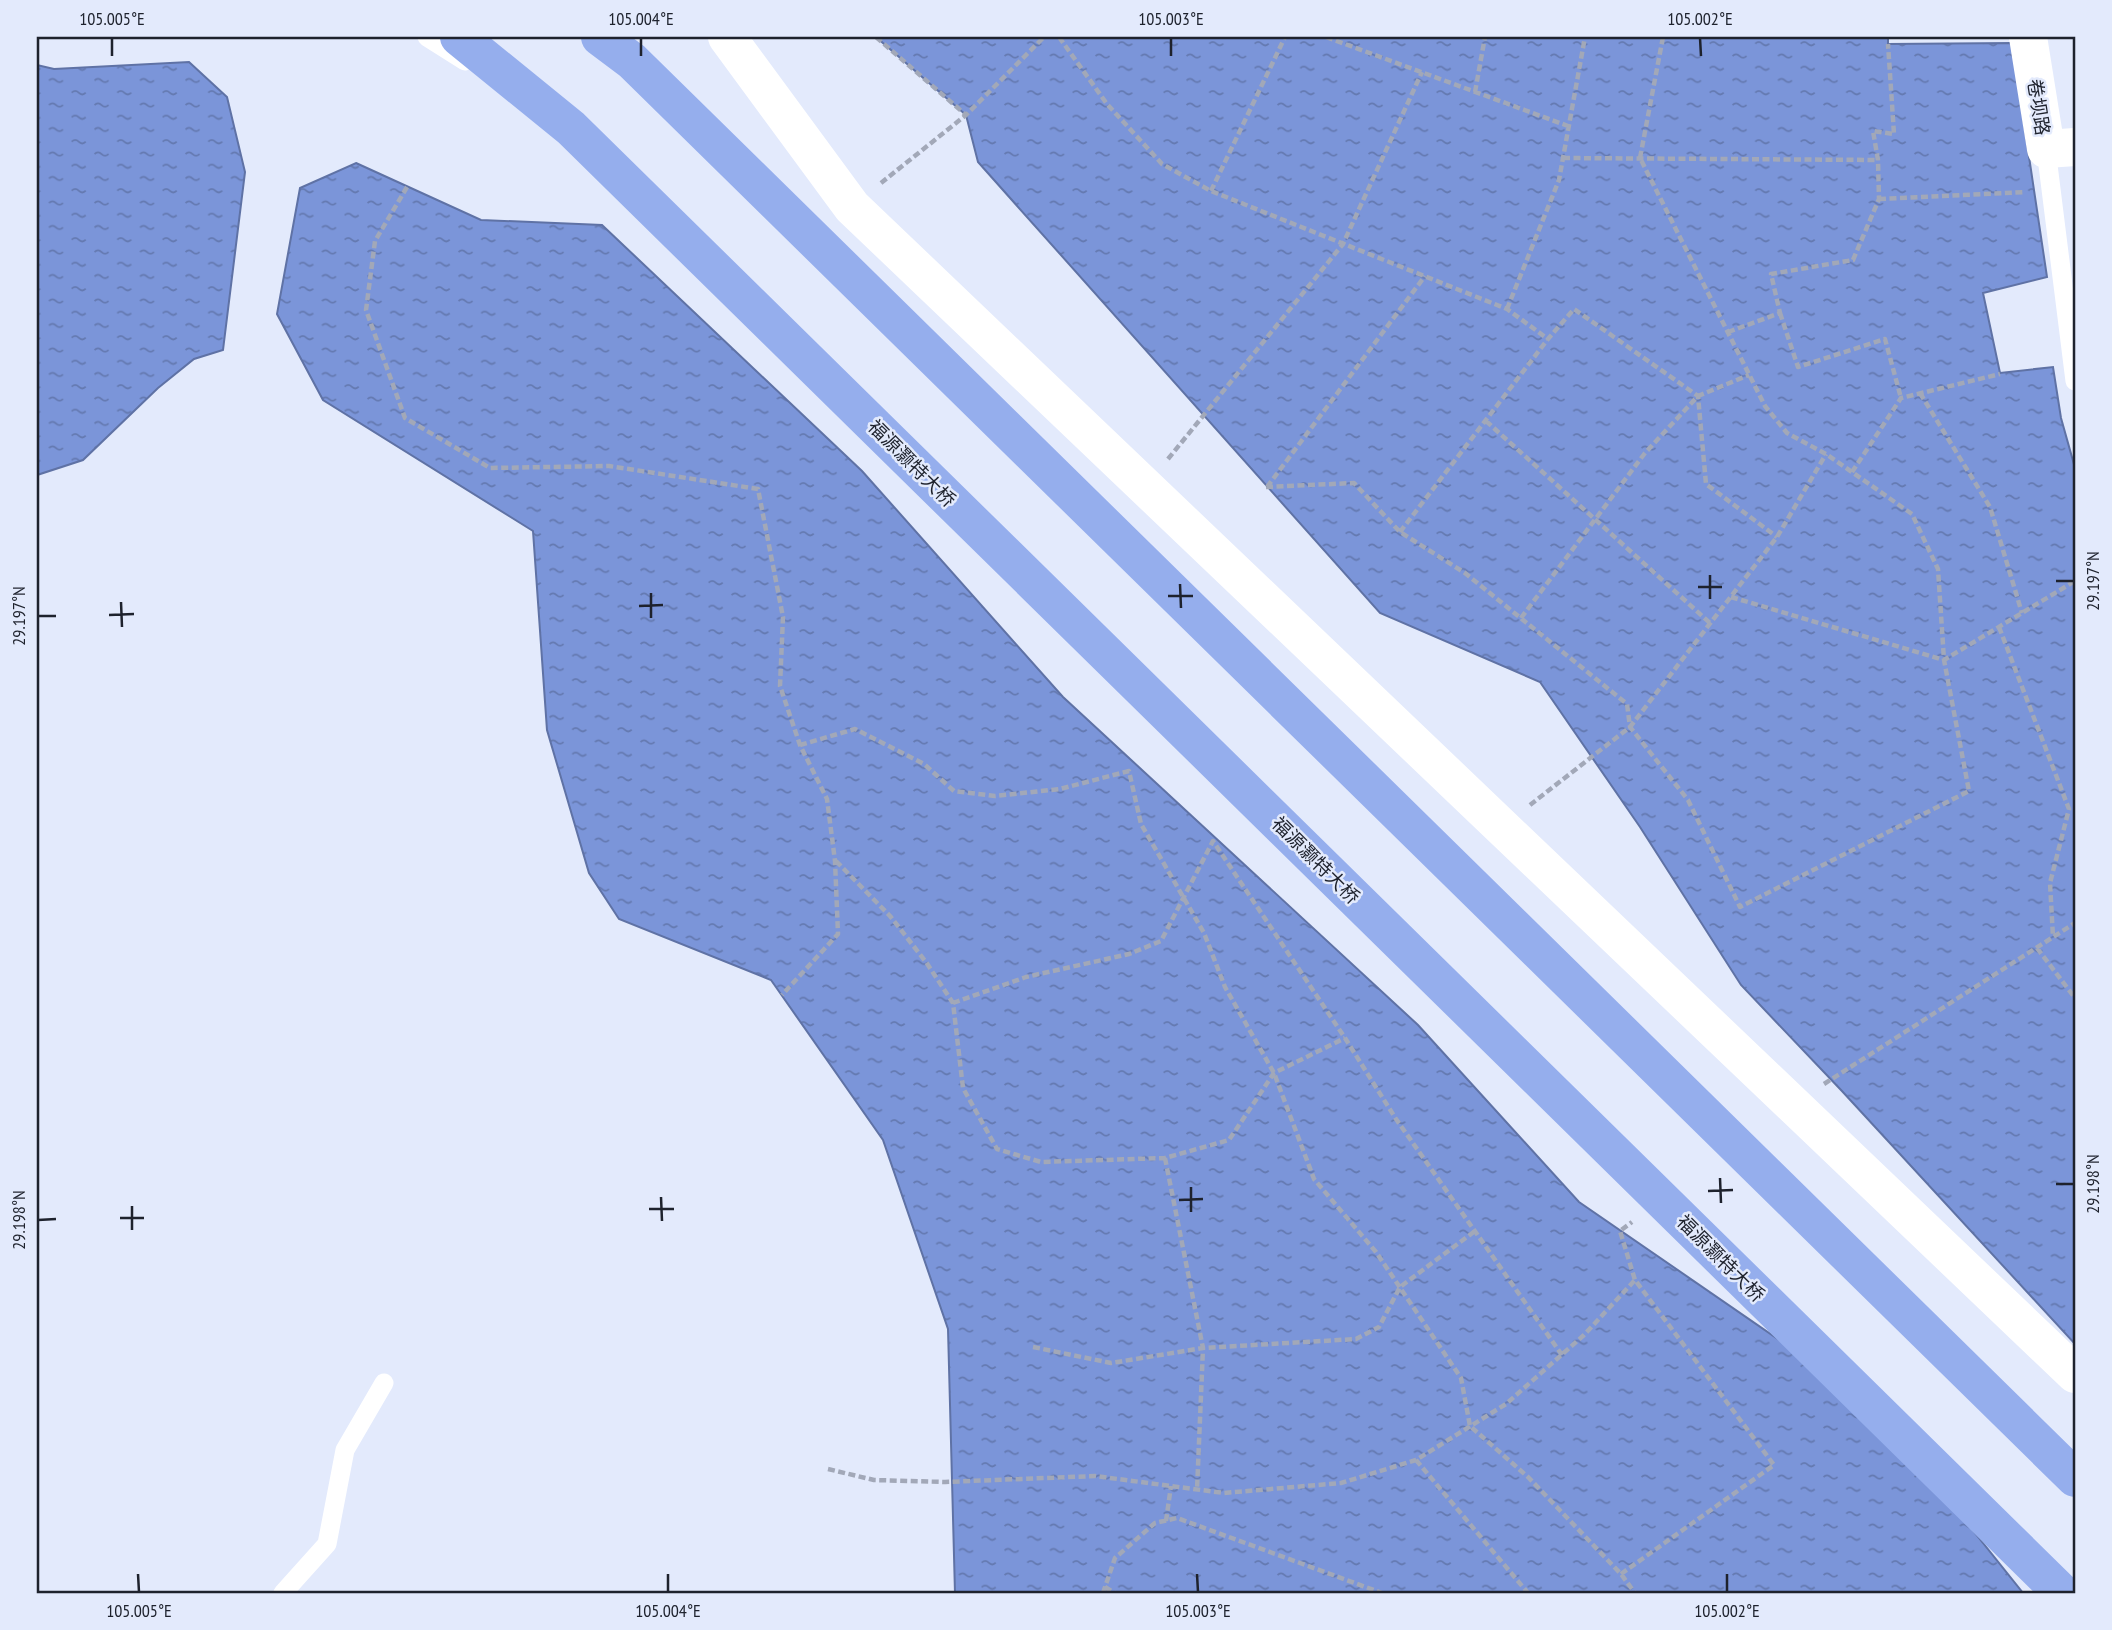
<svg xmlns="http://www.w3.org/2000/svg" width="2112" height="1630" viewBox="0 0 2112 1630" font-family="'PT Sans Narrow','Noto Sans SC',sans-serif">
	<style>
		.water { fill: url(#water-ripples); stroke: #5f72a5; stroke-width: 2 }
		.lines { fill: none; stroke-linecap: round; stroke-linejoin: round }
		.path { stroke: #a2a8b8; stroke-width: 4.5; stroke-dasharray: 7 3.5; stroke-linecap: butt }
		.lane { stroke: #fff; stroke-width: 19 }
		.street { stroke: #fff; stroke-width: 38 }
		.highway { stroke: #95aeed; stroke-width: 38 }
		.ticks { fill: none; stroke: #1e222d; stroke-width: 2.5 }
		.labels { text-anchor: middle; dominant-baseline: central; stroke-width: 5; stroke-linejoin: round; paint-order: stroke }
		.street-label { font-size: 19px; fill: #1e222d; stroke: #e3eafc }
		.neatline { fill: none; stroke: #1e222d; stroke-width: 2.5 }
		.ticks-label { font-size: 18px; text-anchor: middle; fill: #1e222d }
	</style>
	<defs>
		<pattern id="water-ripples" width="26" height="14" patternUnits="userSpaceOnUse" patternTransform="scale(1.75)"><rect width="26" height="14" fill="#7b95d9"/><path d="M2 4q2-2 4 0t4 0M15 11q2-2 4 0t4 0" fill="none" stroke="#6479b0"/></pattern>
	</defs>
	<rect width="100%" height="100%" fill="#e3eafc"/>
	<path class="water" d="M876,37H1888V44L2012,43L2047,277L1983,293L2000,373L2053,367L2061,418L2075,468V1344L1841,1090L1741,985L1640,827L1540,682L1380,613L978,162L966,115Z
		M189,62L227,97L245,172L223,350L194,359L158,388L83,460L37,475V65L54,69Z
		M356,163L481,220L602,225L862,471L1063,697L1418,1025L1579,1202L1791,1348L1963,1518L2023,1593H955L948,1329L883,1140L771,980L619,919L589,873L547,730L533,531L323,400L277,314L300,188Z"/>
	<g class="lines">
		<path class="path" d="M876,37L966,115
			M1059,37L1107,104L1162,164L1211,191L1507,309L1548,339
			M1326,37L1568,126
			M1475,92L1485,37
			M1563,158L1878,160
			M881,183L966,115L1044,37
			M407,187L375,241L366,310L405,418L490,468L609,466L758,489L783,617L780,686L800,745L827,799L835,861L838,934L782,995
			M1211,191L1285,37
			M1879,199L2025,192
			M1507,309L1559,180L1585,37
			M1780,313L1798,367L1885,339L1901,398
			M1728,332L1780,313L1771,274L1853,260L1879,199L1878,160L1873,131L1894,134L1888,44
			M1920,393L1990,507L2022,613
			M1486,421L1710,623
			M1168,459L1343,244L1422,72
			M1852,472L1901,398L2000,374
			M1266,487L1354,483L1400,532L1465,573L1627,704L1630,727L1688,800L1740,907L1969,791L1944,660L1938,569L1912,514L1826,454L1787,433L1765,406L1640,158L1663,37
			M1267,487L1425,276
			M1400,532L1548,339L1574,309L1698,396L1706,484L1777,537
			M1731,597L1944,660L2075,581
			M1521,618L1645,453L1698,396L1749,375
			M1999,627L2069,809L2050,883L2053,937
			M800,745L855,729L924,764L954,791L995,796L1060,789L1129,771L1141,824L1204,933L1225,987L1274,1073L1314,1179L1376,1252L1461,1378L1470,1426L1528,1477L1621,1574L1635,1593
			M1530,805L1630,727L1777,537L1826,454
			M836,861L890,916L926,962L953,1003L963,1088L997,1149L1041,1162L1165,1158L1229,1140L1274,1073L1345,1038
			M2037,948L2075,998
			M953,1003L1026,977L1129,954L1161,941L1213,841L1345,1038L1396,1119L1562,1355
			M1824,1084L2075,923
			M1165,1158L1203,1348L1197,1490
			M1033,1347L1111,1363L1203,1348L1356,1339L1379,1327L1400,1287L1475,1231
			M1416,1460L1528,1593
			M828,1469L874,1480L945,1482L1095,1476L1224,1493L1341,1483L1416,1460L1506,1404L1584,1335L1635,1280
			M1166,1521L1171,1486
			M1621,1574L1774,1465L1635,1280L1620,1231L1632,1222
			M1105,1587L1115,1593
			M1103,1593L1115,1558L1155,1523L1177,1518L1382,1593"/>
		<path class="lane" d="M427,37L465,61
			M2046,149L2075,381
			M283,1593L327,1544L345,1450L384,1383"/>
		<path class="street" d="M727,37L852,207L2075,1374
			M2028,37L2046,149L2075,147"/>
		<path class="highway" d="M459,37L571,128L2062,1593
			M600,37L632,61L2075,1478"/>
	</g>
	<path class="ticks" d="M112,38V56M641,38V56M1171,38V56M1700,38L1701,56M1710,575V599M2056,581H2074M1180,584L1181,608M1698,587H1722M651,593V618M1168,596H1193M121,602L122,627M639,606L663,605M109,615L134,614M38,616H56M1720,1178L1721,1203M2056,1184H2074M1191,1187V1212M1708,1191L1733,1190M661,1197L662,1221M1179,1200L1203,1199M132,1206V1230M649,1209H674M120,1218H144M38,1220L56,1219M138,1574L139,1592M668,1574V1592M1197,1574L1198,1592M1727,1574V1592"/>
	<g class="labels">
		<g class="street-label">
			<text transform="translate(2039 107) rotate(81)">卷坝路</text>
			<text transform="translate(912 463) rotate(45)">福源灏特大桥</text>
			<text transform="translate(1316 860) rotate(45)">福源灏特大桥</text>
			<text transform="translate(1721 1258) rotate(45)">福源灏特大桥</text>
		</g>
	</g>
	<rect width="2112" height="1630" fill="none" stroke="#e3eafc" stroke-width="77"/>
	<rect x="38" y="38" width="2036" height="1554" class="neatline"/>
	<g class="ticks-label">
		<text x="112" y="25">105.005°E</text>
		<text x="641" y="25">105.004°E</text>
		<text x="1171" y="25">105.003°E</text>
		<text x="1700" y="25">105.002°E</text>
		<text transform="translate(2093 581) rotate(-90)" y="6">29.197°N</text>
		<text transform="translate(19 616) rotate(-90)" y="6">29.197°N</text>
		<text transform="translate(2093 1184) rotate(-90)" y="6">29.198°N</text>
		<text transform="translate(19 1220) rotate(-90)" y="6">29.198°N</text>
		<text x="139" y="1617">105.005°E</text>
		<text x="668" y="1617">105.004°E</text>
		<text x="1198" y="1617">105.003°E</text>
		<text x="1727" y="1617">105.002°E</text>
	</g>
</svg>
